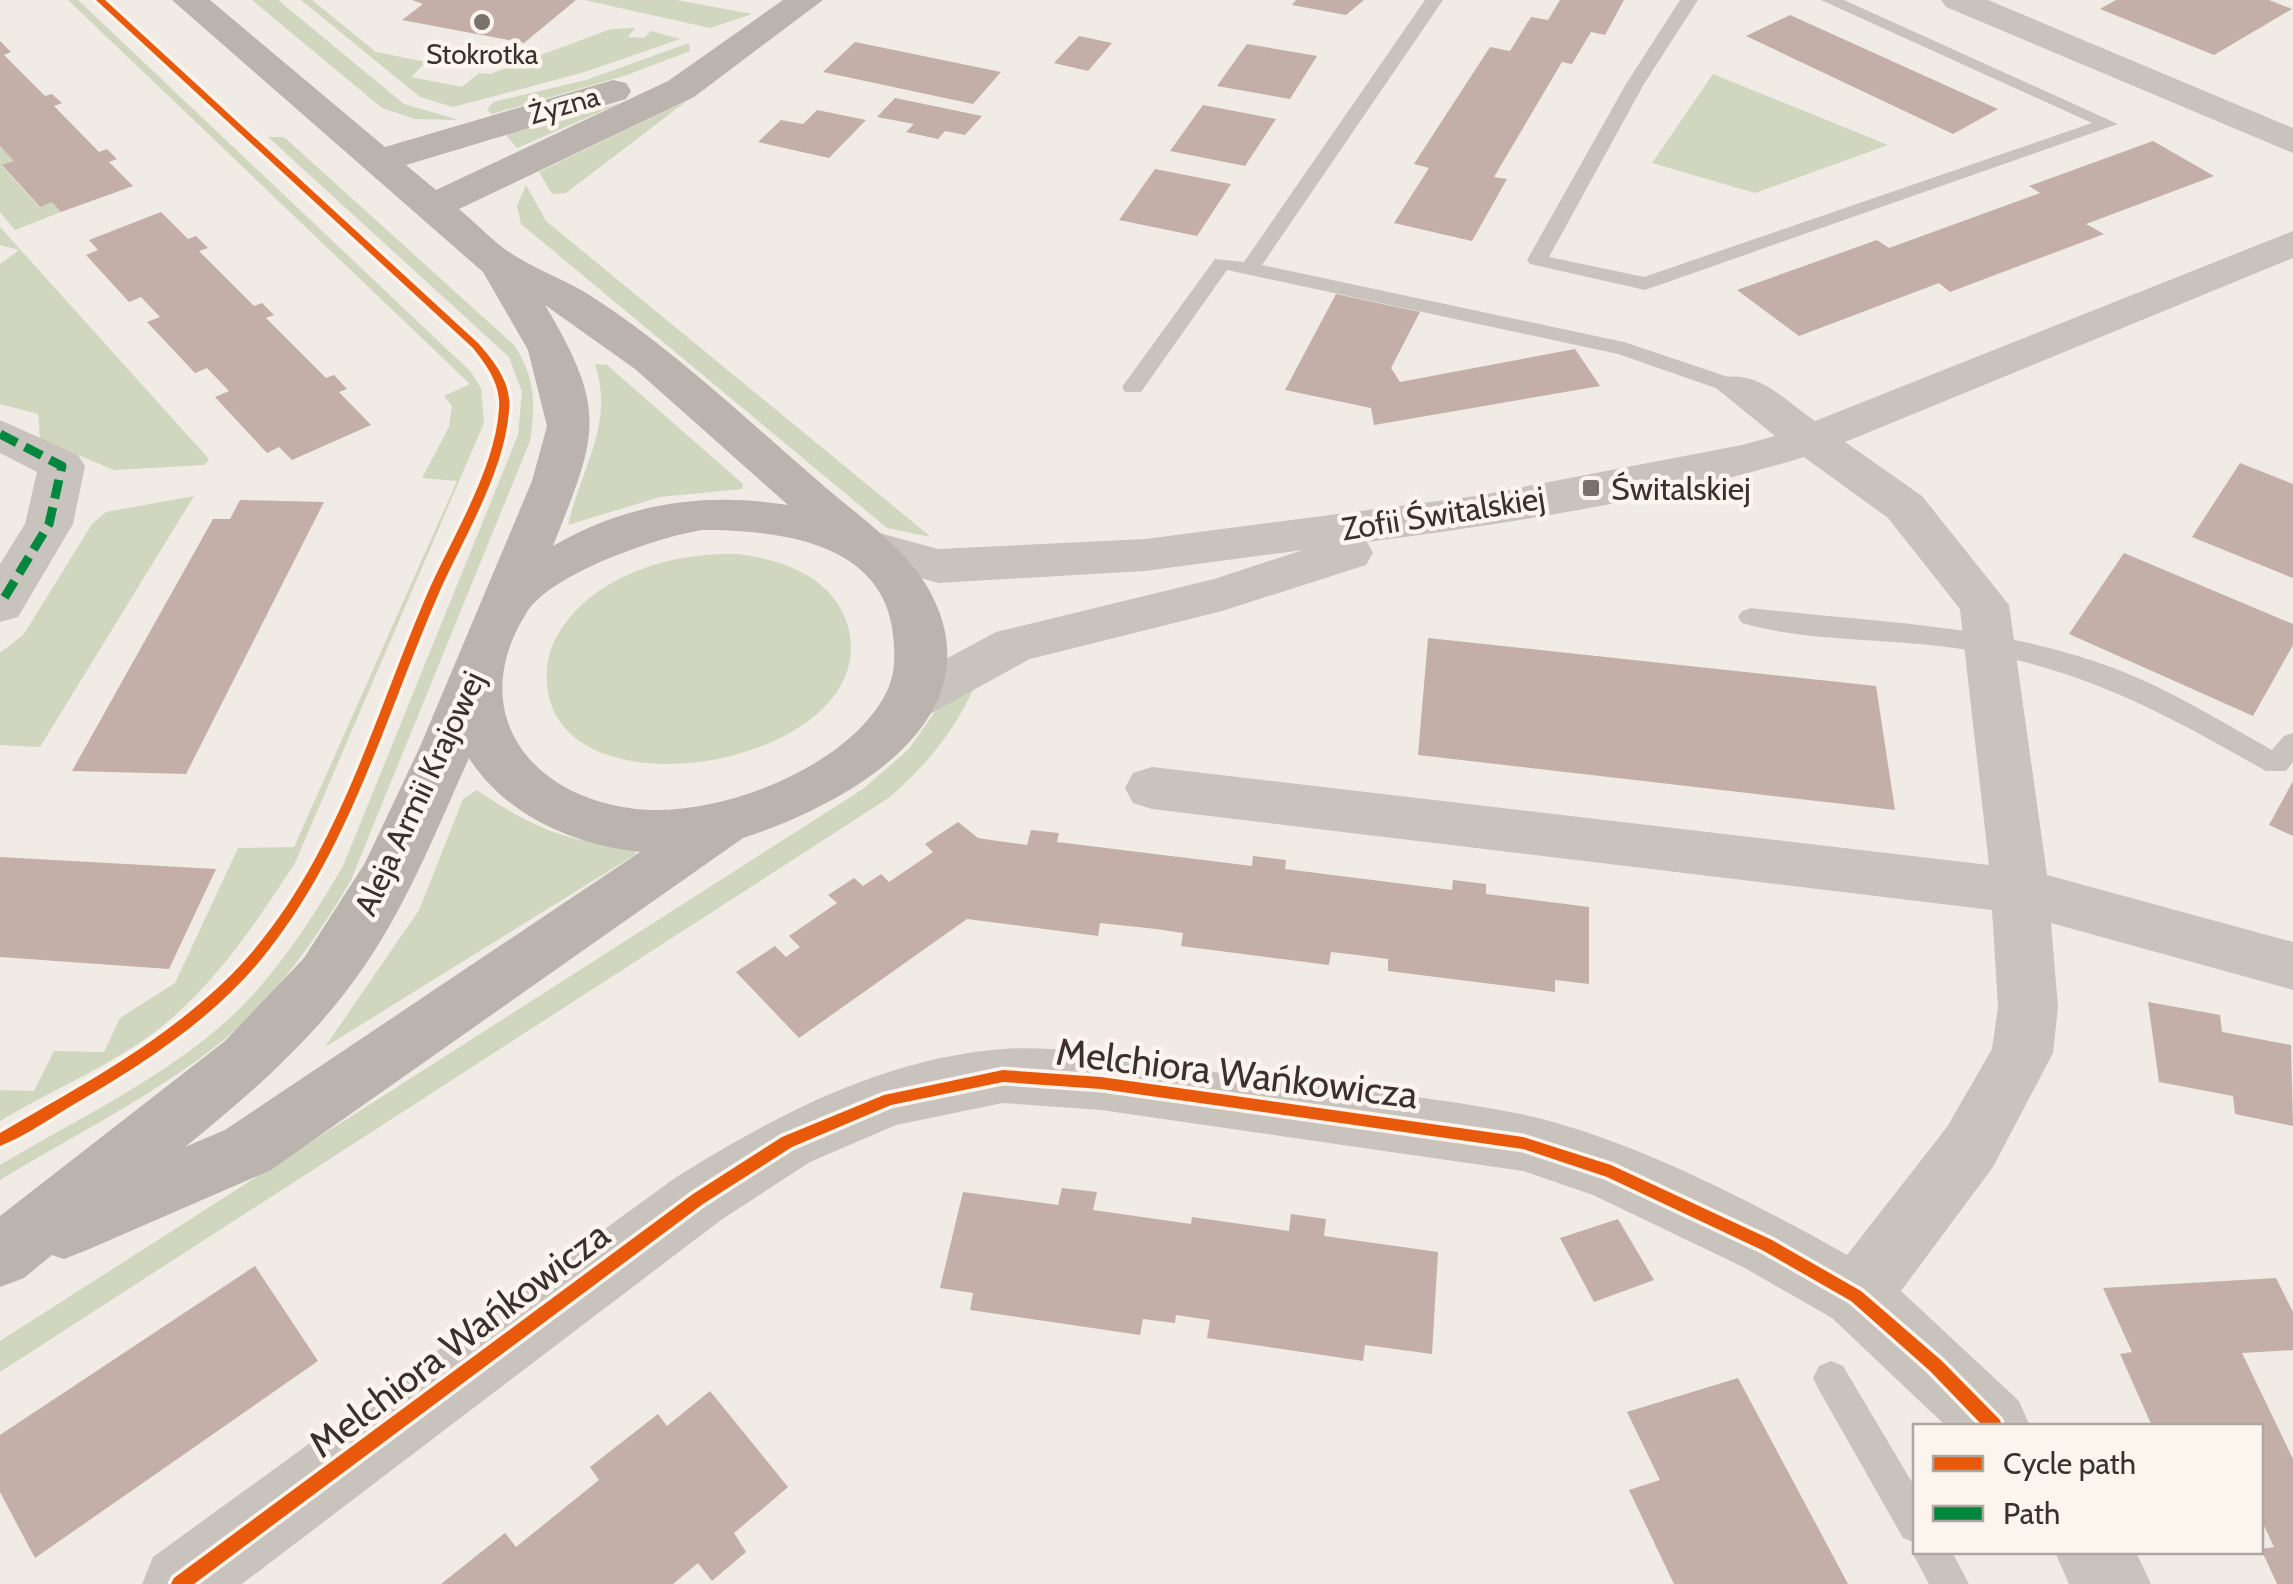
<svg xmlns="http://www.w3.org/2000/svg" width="2293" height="1584" viewBox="0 0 2293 1584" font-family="Cabin,sans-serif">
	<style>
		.green { fill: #d1d6bf }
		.building { fill: #c3afa7 }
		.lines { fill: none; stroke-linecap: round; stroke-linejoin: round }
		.lane { fill: #c9c3be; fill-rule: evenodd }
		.street { fill: #c9c3be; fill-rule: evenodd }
		.secondary { fill: #bab3ae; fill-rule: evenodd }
		.quiet { stroke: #00873e; stroke-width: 9; stroke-dasharray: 19 9; stroke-linecap: butt }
		.cycleway-casing { stroke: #fbf5ee; stroke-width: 7 }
		.cycleway { fill: #e8590c; fill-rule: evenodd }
		.poi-dot { fill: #7a716c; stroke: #fbf5ee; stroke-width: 4 }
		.labels { text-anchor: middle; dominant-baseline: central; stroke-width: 9; stroke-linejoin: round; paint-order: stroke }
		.far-poi-label { font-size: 28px; fill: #3b302b; stroke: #fbf5ee }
		.far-street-label { font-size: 28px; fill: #3b302b; stroke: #fbf5ee }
		.poi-label { font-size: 32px; fill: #3b302b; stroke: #fbf5ee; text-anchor: start }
		.street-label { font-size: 32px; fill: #3b302b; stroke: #fbf5ee }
		.near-street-label { font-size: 38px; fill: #3b302b; stroke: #fbf5ee }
	</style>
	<rect width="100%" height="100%" fill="#f0ebe5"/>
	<path class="green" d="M68,0H78L471,372L481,388L484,423L295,863C257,921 219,979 165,1024C118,1063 53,1089 0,1121V1090L34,1091L54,1051L104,1052L120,1018L175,983L238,848L294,847L457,481L422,478L449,427L452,406L444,396L470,384Z
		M252,0H278L404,104L459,120L415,119L382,108Z
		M301,0H312L376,52L426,62L411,77L462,87L479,73L490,74L611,29L635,28L628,37L644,38L651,31L680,39L585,72L453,107L420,97Z
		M584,0H676L752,14L710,28Z
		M689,43L690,51L627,75L492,114L487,110L493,102L586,80Z
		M1713,74L1888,145L1755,193L1652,163Z
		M688,100L566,193L552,194L539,172Z
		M621,103L517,148L506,135Z
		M268,137H284L514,345C535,376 536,404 530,441L351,880C323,928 290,976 250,1016C186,1080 78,1132 0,1180V1165C77,1119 167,1077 233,1015C278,972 312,919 343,866L518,435L522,392L509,357Z
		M0,146L14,161L2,166L39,207L52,202L61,212L15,230L0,212Z
		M526,185L546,221L931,537L887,528L521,224L517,206Z
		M0,227L209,459L205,465L114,470L40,439L38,414L0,404V264L19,250L0,245Z
		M595,364L607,365L743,484L742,489L660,497L568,525C581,469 615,423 595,364Z
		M194,496L40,747L0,745V653L24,634L92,524L106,512Z
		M738,554C782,560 831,576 847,623C892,767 535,830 547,669C549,637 574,608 600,590C642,563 688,553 738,554Z
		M974,688C952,734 928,763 890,797L0,1372V1341L863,789L909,749L936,710Z
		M477,790C527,825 573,846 634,846L636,854L325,1047L419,910L463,799Z"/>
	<path class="building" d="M412,0H576L524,43L402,20L423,4Z
		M1296,0H1364L1346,15L1292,5Z
		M1560,0H1624L1605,35L1591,32L1572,64L1562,62L1494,177L1507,179L1472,241L1394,223L1429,168L1414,164L1490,47L1510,51L1531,17L1548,20Z
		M2116,0H2269L2292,9L2214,55L2100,9Z
		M1790,15L1998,109L1953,134L1746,36Z
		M1079,36L1112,43L1088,71L1054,63Z
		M0,41L11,52L4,55L45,96L52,94L62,103L54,106L99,152L107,149L117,159L109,162L133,186L61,212L52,202L40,207L2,165L14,161L0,146Z
		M855,42L1001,72L973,104L823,72Z
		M1247,44L1317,56L1290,99L1217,86Z
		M895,98L982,116L965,135L945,131L938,139L906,132L914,124L877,117Z
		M1203,105L1276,119L1245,166L1170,151Z
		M817,110L866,120L829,158L758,142L781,120L803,124Z
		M2153,141L2214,176L2086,224L2104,234L1950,292L1939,283L1799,336L1737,290L1877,240L1889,248L2040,193L2029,186Z
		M1155,169L1231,184L1197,236L1119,220Z
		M161,212L188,239L196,236L208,248L199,251L254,306L262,303L274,315L266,318L326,378L334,375L347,389L339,392L371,425L292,460L279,447L267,453L215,397L229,391L207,368L195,373L147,322L160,317L141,297L129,302L86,255L98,250L89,240Z
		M1336,294L1420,312L1391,368L1400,382L1575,349L1600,386L1374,425L1371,408L1285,390Z
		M2240,463L2293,484V578L2192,537Z
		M240,500L324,502L186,774L72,771L213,519H230Z
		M2124,553L2293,624V645L2253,716L2069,634Z
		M1428,638L1876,686L1895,810L1418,755Z
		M2293,781V836L2269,825Z
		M958,822L978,838L991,840L1027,845L1031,830L1059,833L1057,842L1252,866L1253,856L1286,860L1285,869L1452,890L1453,880L1486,884V894L1589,907V984L1555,980V992L1388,971V959L1358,955L1331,952L1329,965L1181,946L1183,933L1156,929L1100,923L1098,936L967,919L799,1038L736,972L775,946L786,957L800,947L789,936L837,903L828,895L854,878L863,886L881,874L889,882L933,852L925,844Z
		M0,857L216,869L169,969L0,957Z
		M2148,1002L2220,1015L2222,1032L2291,1045L2293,1126L2235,1114L2233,1096L2159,1082Z
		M1062,1188L1097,1192L1093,1210L1191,1224L1192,1217L1289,1231L1291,1214L1326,1219L1324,1236L1438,1252L1432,1354L1365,1345L1363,1361L1207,1338L1210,1320L1176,1315L1175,1323L1143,1319L1140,1335L970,1310L973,1293L940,1288L963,1192L1058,1205Z
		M1618,1219L1654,1280L1594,1302L1560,1238Z
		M255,1266L318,1361L35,1558L0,1492V1435Z
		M2276,1278L2293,1312V1350L2242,1353L2293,1459V1584H2277L2261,1549L2274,1547L2260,1517V1426H2152L2120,1354L2132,1352L2103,1288Z
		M1738,1378L1848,1584H1674L1629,1490L1660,1480L1627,1412Z
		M710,1391L788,1487L734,1533L746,1552L712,1581L698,1563L673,1584H441L505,1533L516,1547L599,1480L590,1467L658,1414L667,1426Z"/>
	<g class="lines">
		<path class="lane" d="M1425,0H1443L1262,265L1624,342L1746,383V393H1730L1618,354L1227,270L1141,392H1125L1122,387L1215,259L1244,262Z
			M1680,0H1698L1644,84L1549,257L1644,277L2092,123L1821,0H1844L2118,124L1645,290L1530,264L1527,260L1626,84Z
			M1751,608C1870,622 1994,624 2108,666C2166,687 2219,720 2272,750L2284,736L2293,733V762L2286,771H2266C2158,710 2081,667 1955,648C1888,638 1807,642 1742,623L1738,617L1742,611Z
			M1831,1361L1843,1366L1916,1489V1543L1903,1538L1819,1390L1813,1378L1819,1366Z
			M1916,1544V1552H1952L1969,1584H1929L1912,1552Z"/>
		<path class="street" d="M1941,0H1988L2293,128V153L1946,7Z
			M2293,231V258L1845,442L1922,496L2009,605L2047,875L2293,942V990L2051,923L2058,1007L2053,1053L1993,1167L1901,1291L2019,1401L2030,1426H1946L1832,1318L1743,1267L1593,1195L1523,1171L1101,1110L1003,1103L896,1125L810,1162L721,1220L242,1584H142L153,1557L675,1178C774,1116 883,1058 1003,1049C1073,1044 1158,1064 1228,1074C1325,1087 1425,1095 1521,1114C1626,1136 1753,1202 1847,1255L1947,1127L1992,1049L1998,1007L1992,910L1152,809L1133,803L1125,788L1133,773L1152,767L1989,865L1960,609L1888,518L1804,457C1663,500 1512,523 1367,542L1373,553L1366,565L1222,611L1030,659L930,714L911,720L892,714L885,701L892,688L996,632L1214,579L1303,550L1145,571L938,583L837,553L830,542L837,531L854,526L938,549L1145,539L1476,496L1742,445L1775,436L1716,388L1722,378C1758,369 1787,402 1815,421Z
			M0,420L78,455L85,466L73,524L18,617L0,622V564L25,524L37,472L0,453Z
			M2055,1552H2136L2151,1584H2069Z"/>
		<path class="secondary" d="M172,0H210L385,147L613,80L626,83L631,91L626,99L406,165L436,190L668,81L783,0H823L694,97L459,209C478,225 496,245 517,257C541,272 568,281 591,296C675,350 749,422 825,487C868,524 921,558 940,614C982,733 833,809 743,838L271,1170L87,1250L64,1259L52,1255L24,1278L0,1287V1216L225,1041L304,958L365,863L419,749L532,481L547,426L528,350L483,272ZM545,305L635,369L788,505C705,492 626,503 553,546C597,435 609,412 545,305ZM702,530C774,530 878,540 892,627C895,649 897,672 886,693C847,770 710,821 629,808C525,793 466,708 527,612C552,573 658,537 702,530ZM469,758C505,815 574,845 640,852L225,1130L185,1147C243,1100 298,1053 344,994C399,925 433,838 469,758Z"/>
		<path class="quiet" d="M0,434L62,466L49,524L0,605"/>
		<defs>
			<path id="cycleway" d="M96,0H105L479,344C496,364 512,384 509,411C504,474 463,538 438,595C384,720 348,855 259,962C207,1024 135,1069 66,1109C45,1122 23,1137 0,1146V1133C87,1082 179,1034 247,958C337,856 373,721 425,599C449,542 495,471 499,409C501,384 487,366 473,348Z
				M1003,1070L1101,1077L1523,1137L1611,1165L1772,1240L1861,1291L1942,1361L2000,1420L2002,1426H1983L1930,1371L1851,1301L1762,1250L1607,1177L1523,1149L1101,1089L1003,1082L891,1105L792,1147L703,1204L194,1584H171L174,1578L693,1194L782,1137L884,1095Z"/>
		</defs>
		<use href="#cycleway" class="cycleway-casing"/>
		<use href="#cycleway" class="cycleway"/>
	</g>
	<g class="poi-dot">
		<circle cx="482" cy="22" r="10"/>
		<rect x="1581" y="478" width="20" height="20" rx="5"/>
	</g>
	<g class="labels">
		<g class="far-poi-label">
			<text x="482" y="54">Stokrotka</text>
		</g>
		<g class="far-street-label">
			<text transform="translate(564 105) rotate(-16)">Żyzna</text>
		</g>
		<g class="poi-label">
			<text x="1611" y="488">Świtalskiej</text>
		</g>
		<g class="street-label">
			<text transform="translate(1443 513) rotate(-9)">Zofii Świtalskiej</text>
			<text transform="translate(419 793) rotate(-65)">Aleja Armii Krajowej</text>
		</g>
		<g class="near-street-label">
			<text transform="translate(1237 1073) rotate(7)">Melchiora Wańkowicza</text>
			<text transform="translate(459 1339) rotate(-37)">Melchiora Wańkowicza</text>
		</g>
	</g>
	<rect x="1913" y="1424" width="350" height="130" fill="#fbf5ee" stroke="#aea6a0" stroke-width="2.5"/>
	<rect x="1933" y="1456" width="50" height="15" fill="#e8590c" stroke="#aea6a0" stroke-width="2.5"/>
	<text x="2003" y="1474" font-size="30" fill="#3b302b">Cycle path</text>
	<rect x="1933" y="1506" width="50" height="15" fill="#00873e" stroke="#aea6a0" stroke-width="2.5"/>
	<text x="2003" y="1524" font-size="30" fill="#3b302b">Path</text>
</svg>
